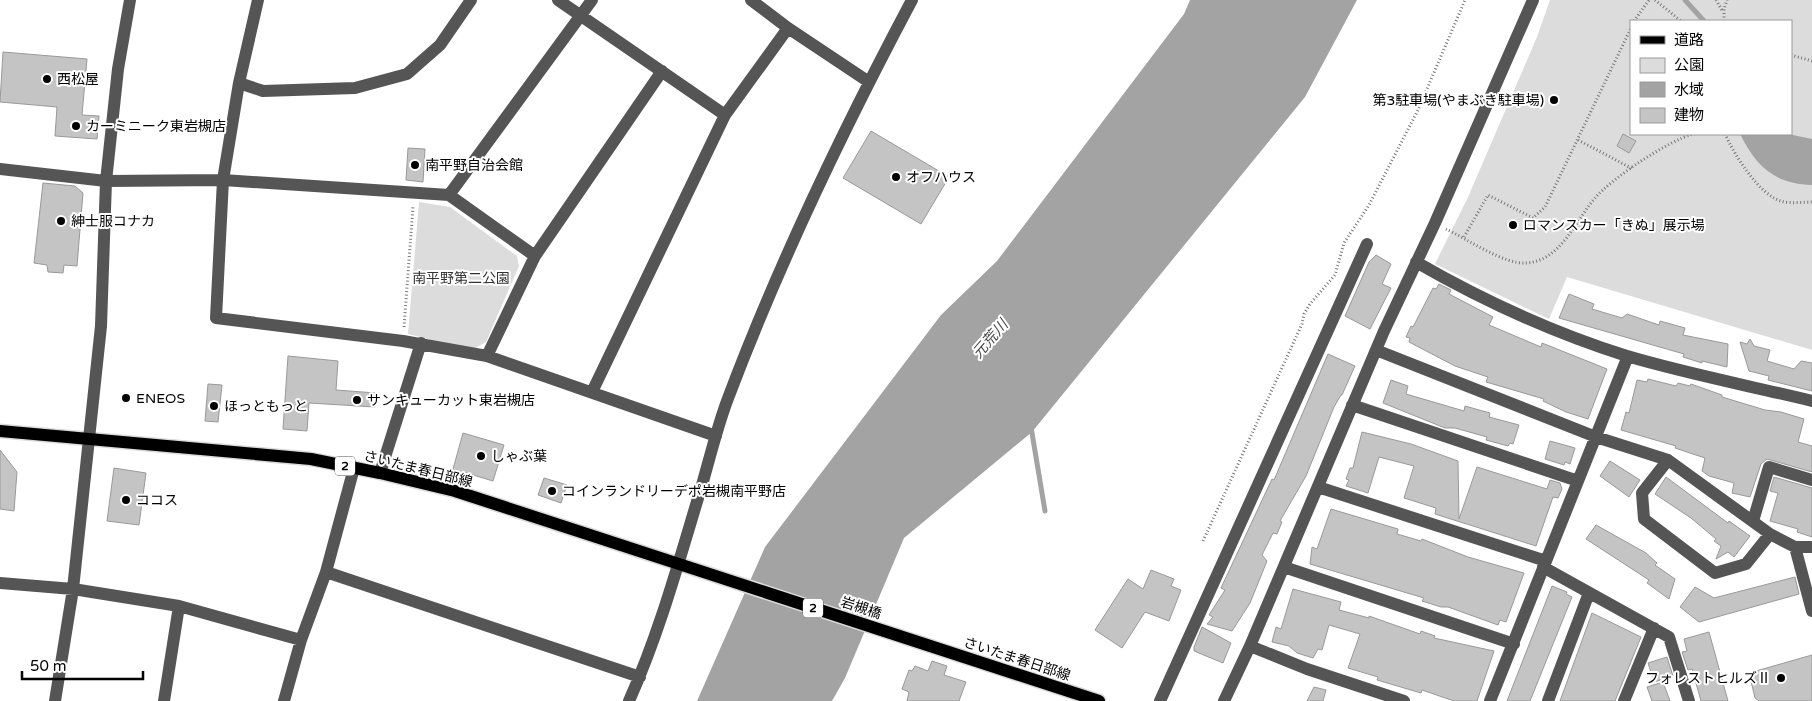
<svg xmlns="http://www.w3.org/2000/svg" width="1812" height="701" viewBox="0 0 1812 701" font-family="'Varela Round','Noto Sans JP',sans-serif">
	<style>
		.green { fill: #dcdcdc; fill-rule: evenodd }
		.water { fill: #a3a3a3 }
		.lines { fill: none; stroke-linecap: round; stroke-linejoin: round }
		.stream { stroke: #a3a3a3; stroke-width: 5 }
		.building { fill: #c4c4c4; stroke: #999 }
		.major-casing { stroke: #dbdbdb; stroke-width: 15 }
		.path { stroke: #777; stroke-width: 3; stroke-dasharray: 1 2.5; stroke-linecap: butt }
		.minor { stroke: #555; stroke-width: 12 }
		.major { stroke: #000; stroke-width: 12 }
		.poi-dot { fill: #000; stroke: #fff; stroke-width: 2 }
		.labels { text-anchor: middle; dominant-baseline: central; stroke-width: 4; stroke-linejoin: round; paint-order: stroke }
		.shield { fill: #fff; stroke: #4c4c4c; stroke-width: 1 }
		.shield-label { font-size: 12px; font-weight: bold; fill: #000 }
		.poi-label { font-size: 14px; fill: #000; stroke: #fff; text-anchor: start }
		.park-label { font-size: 14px; fill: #333; stroke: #fff }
		.street-label { font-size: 14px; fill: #000; stroke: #fff }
		.water-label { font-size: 15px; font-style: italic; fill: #444; stroke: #fff }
	</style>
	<rect width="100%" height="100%" fill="#fff"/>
	<path class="green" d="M1550,0H1812V350L1567,277L1549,319L1435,264L1468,197L1537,37ZM1631,21H1791V134H1631Z
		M419,202L450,207L517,256L519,266L486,342L472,350L408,334Z"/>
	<path class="water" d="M1190,0H1357L1305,97L1032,432L904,538L845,678L832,701H697L765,547L941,315L997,261L1184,14Z
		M1740,134H1788L1812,139V185C1774,184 1756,166 1740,134Z"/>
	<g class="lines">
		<path class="stream" d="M1685,0L1704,21
			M1031,427L1045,511"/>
	</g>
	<path class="building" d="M3,52L87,59L82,115L99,116L97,139L55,136L57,107L0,102Z
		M871,131L949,177L921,224L843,178Z
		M1623,134L1636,141L1629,153L1617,146Z
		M408,148L425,149L423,182L406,180Z
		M43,183L75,186L83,193L77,266L64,265L63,273L48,272L47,265L34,263Z
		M1376,255L1391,264L1382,284L1391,288L1370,329L1345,316L1369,262Z
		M1439,284L1451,290L1449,294L1493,317L1489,325L1541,347L1542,343L1607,369L1588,419L1566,412L1543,401L1544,399L1486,382L1488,377L1455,366L1409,342L1410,338L1406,337L1411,326L1413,327L1433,288L1436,289Z
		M1569,294L1594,304L1592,309L1622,318L1627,314L1659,325L1660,321L1685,328L1683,335L1728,344L1727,367L1702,361V363L1683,357L1684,354L1559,318Z
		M1750,339L1754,346L1770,350L1767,361L1794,369L1801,361L1812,363V391L1768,380L1769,376L1749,371L1740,342L1747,344Z
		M1328,354L1355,366L1342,395H1341L1334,407L1306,476L1280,521L1282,522L1277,534L1273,533L1262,555L1267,561L1250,603L1232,631L1207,624L1213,617L1209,615L1225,590L1221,588L1272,479L1274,480Z
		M288,356L338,361L336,390L376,393L375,407L309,403L307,431L283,429Z
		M1648,379L1676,386L1678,383L1690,386L1691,384L1722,395V397L1765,410L1781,412L1804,419L1798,442L1812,446V472L1767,459L1761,464L1750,497L1732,493L1734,483L1709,476L1702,471L1705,458L1675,448L1676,446L1621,430L1626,412L1629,413L1637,380L1647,382Z
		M1391,380L1408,386L1406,394L1464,411L1465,406L1490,413L1489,417L1519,425L1513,444L1510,443L1508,446L1486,440L1487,437L1455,428H1445L1383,403Z
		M208,384L222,385L218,422L205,421Z
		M1362,432L1411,444L1458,461L1459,519L1477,467L1547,489L1550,480L1560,483L1562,489L1558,498L1553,497L1536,546L1435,514L1436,508L1404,498L1414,466L1379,457L1368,493L1346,486L1349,480L1346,479L1350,468H1353Z
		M463,433L504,445L493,481L453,469Z
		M1550,441L1575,448L1570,464L1565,462L1564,465L1545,459Z
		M0,450L17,472L14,511L0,509Z
		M1610,461L1640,480L1629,497L1600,476Z
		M114,468L146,473L139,525L107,521Z
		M1666,477L1728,523L1729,521L1750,536L1734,557L1728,552L1716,559L1721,546L1714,541L1716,539L1691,518L1655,494Z
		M1774,477L1812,488V537L1797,532L1798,529L1770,521L1778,493L1770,491Z
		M544,478L567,485L561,503L538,495Z
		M1331,509L1398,529L1397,534L1421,541L1422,539L1468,557L1524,573L1506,622L1500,620L1498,625L1448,607H1441L1422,601L1424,598L1310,564L1312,547L1317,549Z
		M1596,525L1646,553L1657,563L1655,565L1675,579L1669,599L1647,583L1649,580L1586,539Z
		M1151,570L1174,579L1171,586L1181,590L1169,621L1145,612L1122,648L1095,630L1128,579L1143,589Z
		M1795,577L1799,594L1699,622L1680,607L1695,587L1714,598Z
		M1552,586L1567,592L1566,594L1572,597L1530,701H1507Z
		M1293,589L1341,602L1339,610L1369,618V616L1420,634L1421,631L1435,636L1434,638L1494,651L1477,701H1454L1422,690L1421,693L1377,680L1378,677L1348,668L1360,634L1329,625L1322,650L1318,649L1313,658L1297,653L1289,646L1272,642L1276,627L1281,629Z
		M1592,613L1641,637L1615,701H1560Z
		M1202,627L1231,643L1223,663L1194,651V647Z
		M1709,632L1728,701H1701L1692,669L1688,670L1682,652L1687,651L1684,639Z
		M1812,655V701H1759L1755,698L1749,673Z
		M1667,657L1673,676L1654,682L1648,663Z
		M932,661L947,666L944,675L966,682L959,701H907L909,692L902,689L909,670L912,671L915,666L928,671Z
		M1663,682L1670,701H1652L1647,687Z
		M1314,687L1326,690L1323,701H1307Z"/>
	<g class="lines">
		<defs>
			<path id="major" d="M0,431L311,459L380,473L455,491L1099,701"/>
		</defs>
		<use href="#major" class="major-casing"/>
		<path class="path" d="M1655,0L1681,21
			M1716,0L1723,12
			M1634,21L1649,0
			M1724,21V9L1727,0
			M1791,55L1812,61
			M1725,134C1734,154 1759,195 1781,201C1790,204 1803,202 1812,202
			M1578,140L1633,169
			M1446,229C1465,238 1505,265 1526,263C1561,261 1575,221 1595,198C1612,178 1668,141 1693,134
			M1464,237L1488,195L1533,218L1545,207L1631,28
			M404,327L413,207
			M1203,541L1302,324L1304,314L1310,304L1335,275L1344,243L1369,205L1418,110L1465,0"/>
		<path class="minor" d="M258,0L239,83L223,180L216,318L403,341L487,356L716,436
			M558,0L725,115
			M751,0L788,28L869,82
			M239,83L263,91L355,88L407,74L440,45L471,0
			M0,169L106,181L223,180L449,195L535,256
			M449,195L592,0
			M1416,262C1482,300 1554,333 1627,356C1688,374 1751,386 1812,401
			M1376,350L1596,437L1668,460L1770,534L1795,547H1812
			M487,356L535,256L662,71
			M592,392L725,115L788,28
			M1352,405L1578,481
			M1668,460L1642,493L1644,519L1715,573L1746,564L1770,534
			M380,473L421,343
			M1318,487L1546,561
			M1753,521L1769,467L1812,480
			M1795,547L1812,611
			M1284,567L1514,644
			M1543,567L1669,637L1689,701
			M326,572L640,677
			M0,583L73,589L179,606L301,640
			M1250,646L1307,669L1404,701
			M55,701L73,589L101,326L106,181L118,69L130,0
			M164,701L179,606
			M284,701L301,640L326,572L354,468
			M629,701C660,632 680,557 702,485C710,457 717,428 727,401C778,265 844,128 912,0
			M1160,701L1367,244
			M1224,701L1250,646L1384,331L1435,223L1533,0
			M1490,701L1628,356
			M1548,701L1589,593
			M1624,701L1654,628"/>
		<use href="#major" class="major"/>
	</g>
	<g class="poi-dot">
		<circle cx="47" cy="79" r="5"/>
		<circle cx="1554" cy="100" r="5"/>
		<circle cx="76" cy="126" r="5"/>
		<circle cx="415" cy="165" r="5"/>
		<circle cx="896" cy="177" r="5"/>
		<circle cx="61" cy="221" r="5"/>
		<circle cx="1513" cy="225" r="5"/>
		<circle cx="126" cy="398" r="5"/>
		<circle cx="357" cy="400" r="5"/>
		<circle cx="214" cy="406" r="5"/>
		<circle cx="481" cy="456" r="5"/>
		<circle cx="552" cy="491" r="5"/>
		<circle cx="126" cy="500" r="5"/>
		<circle cx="1781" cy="678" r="5"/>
	</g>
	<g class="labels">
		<g class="shield">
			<rect x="335" y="456.5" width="20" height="19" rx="4"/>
			<rect x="803" y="598.5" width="20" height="19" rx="4"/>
		</g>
		<g class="shield-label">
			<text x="345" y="466">2</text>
			<text x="813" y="608">2</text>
		</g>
		<g class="poi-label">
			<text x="57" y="79">西松屋</text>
			<text x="1544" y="100" text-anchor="end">第3駐車場(やまぶき駐車場)</text>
			<text x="86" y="126">カーミニーク東岩槻店</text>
			<text x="425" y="165">南平野自治会館</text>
			<text x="906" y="177">オフハウス</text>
			<text x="71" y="221">紳士服コナカ</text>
			<text x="1523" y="225">ロマンスカー「きぬ」展示場</text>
			<text x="136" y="398">ENEOS</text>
			<text x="367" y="400">サンキューカット東岩槻店</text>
			<text x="224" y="406">ほっともっと</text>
			<text x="491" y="456">しゃぶ葉</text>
			<text x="562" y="491">コインランドリーデポ岩槻南平野店</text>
			<text x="136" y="500">ココス</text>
			<text x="1771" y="678" text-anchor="end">フォレストヒルズⅡ</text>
		</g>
		<g class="park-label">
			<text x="461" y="278">南平野第二公園</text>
		</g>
		<g class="street-label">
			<text transform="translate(418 469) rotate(14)">さいたま春日部線</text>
			<text transform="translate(861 608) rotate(18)">岩槻橋</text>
			<text transform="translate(1017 659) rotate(18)">さいたま春日部線</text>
		</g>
		<g class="water-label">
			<text transform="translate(990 339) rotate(-49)">元荒川</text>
		</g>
	</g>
	<rect x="1630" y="20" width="162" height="115" fill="#ffffff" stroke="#999999"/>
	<rect x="1640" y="36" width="25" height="8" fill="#000000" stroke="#999999"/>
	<text x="1674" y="45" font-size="15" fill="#000000">道路</text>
	<rect x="1640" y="58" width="25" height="15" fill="#dcdcdc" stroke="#999999"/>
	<text x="1674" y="70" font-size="15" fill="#000000">公園</text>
	<rect x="1640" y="82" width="25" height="15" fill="#a3a3a3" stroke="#999999"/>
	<text x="1674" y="95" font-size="15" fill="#000000">水域</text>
	<rect x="1640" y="108" width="25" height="15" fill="#c4c4c4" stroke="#999999"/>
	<text x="1674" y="120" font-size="15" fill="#000000">建物</text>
	<path d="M22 671v8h121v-8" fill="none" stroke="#000000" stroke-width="2.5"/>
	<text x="30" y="671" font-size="15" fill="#000000" stroke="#ffffff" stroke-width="4" paint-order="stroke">50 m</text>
</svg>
